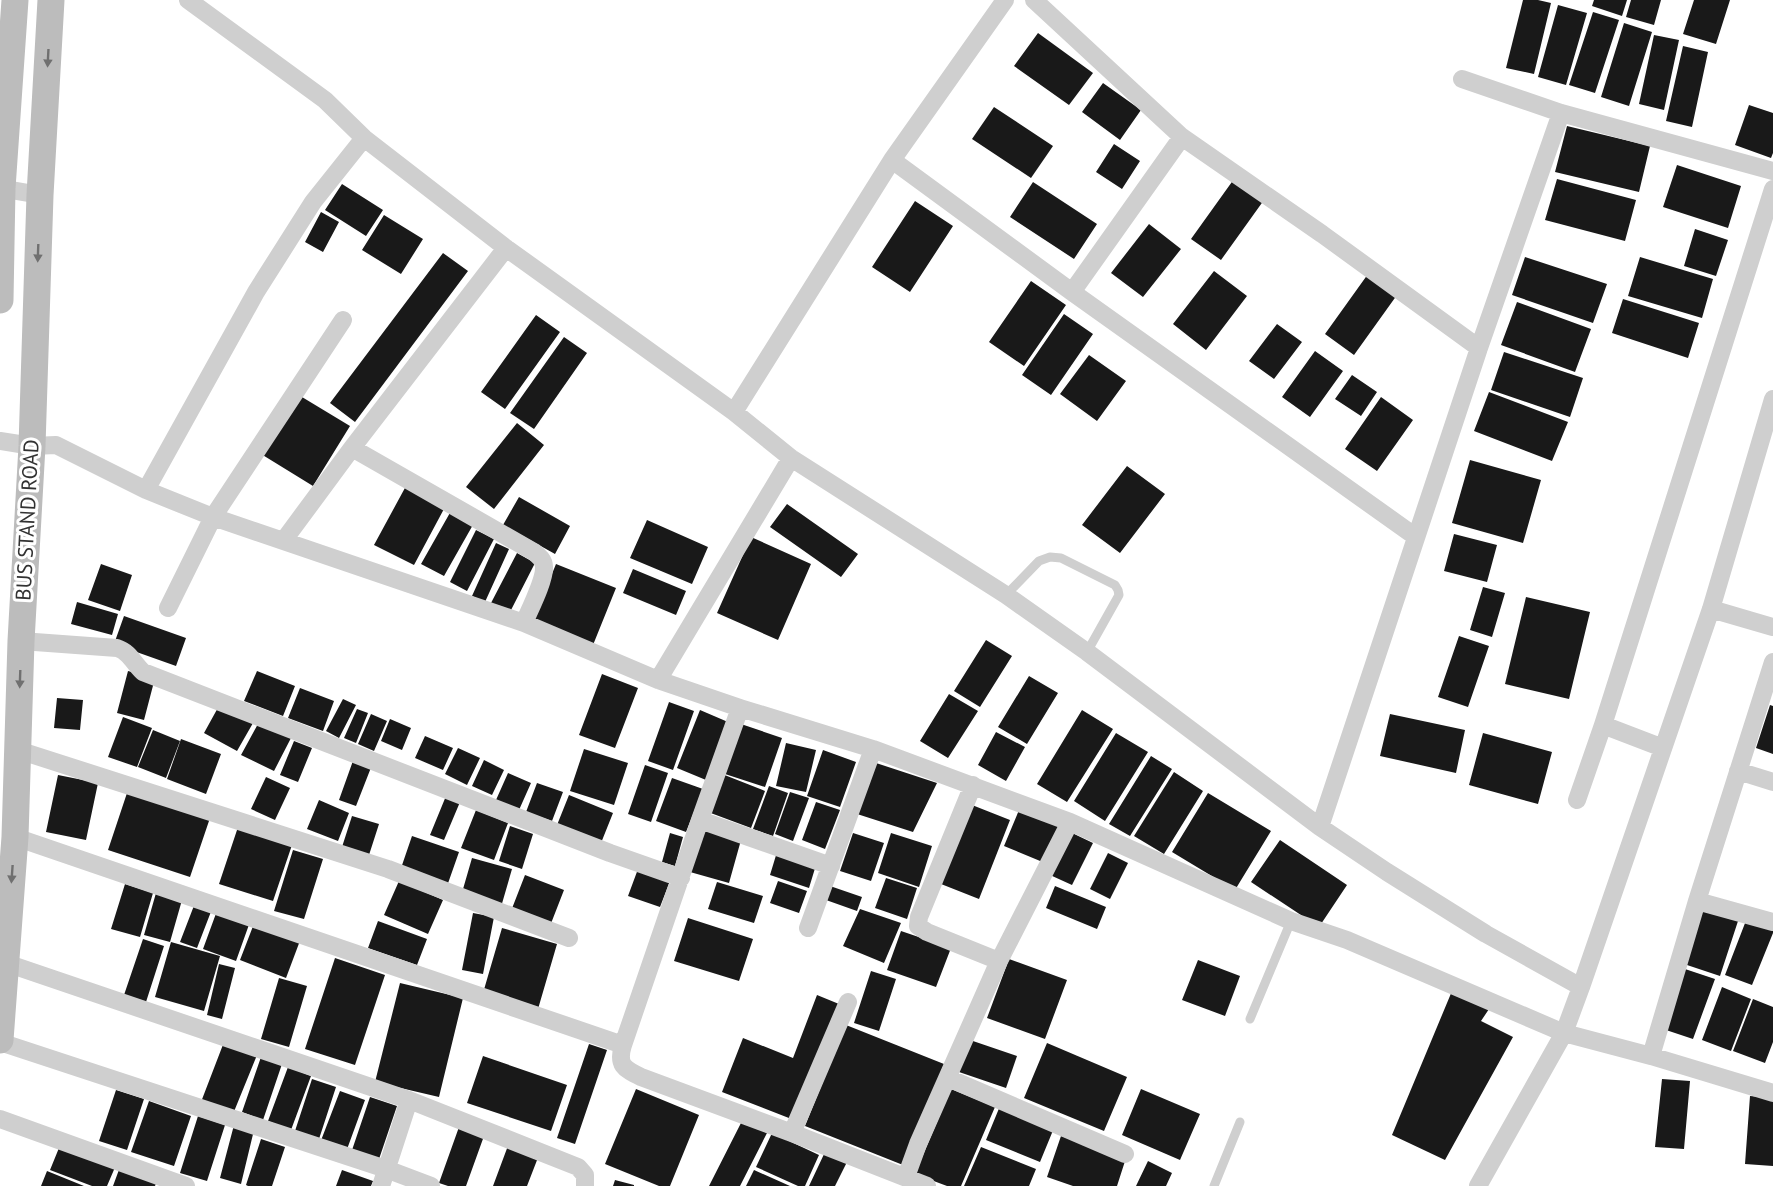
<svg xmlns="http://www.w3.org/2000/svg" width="1773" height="1186" viewBox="0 0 1773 1186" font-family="'PT Sans',sans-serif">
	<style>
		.building { fill: #191919 }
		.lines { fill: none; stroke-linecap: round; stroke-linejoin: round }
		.lane { stroke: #cfcfcf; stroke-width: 9 }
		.street { stroke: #cfcfcf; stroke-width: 18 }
		.secondary { stroke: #bcbcbc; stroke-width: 27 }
		.oneway { fill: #707070 }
		.labels { text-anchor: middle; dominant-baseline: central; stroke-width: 6; stroke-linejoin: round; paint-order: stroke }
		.street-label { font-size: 21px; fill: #323232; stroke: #fff }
	</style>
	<rect width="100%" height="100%" fill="#fff"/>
	<path class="building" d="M1523,0H1538L1551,3L1534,74L1506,68Z
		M1594,0H1627L1622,16L1592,6Z
		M1631,0H1661L1654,25L1626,17Z
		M1694,0H1730L1716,44L1683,34Z
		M1558,5L1587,13L1566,85L1538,77Z
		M1593,12L1619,20L1595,93L1569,85Z
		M1624,23L1652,32L1629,106L1601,97Z
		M1038,33L1093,73L1069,105L1014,66Z
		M1654,35L1679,40L1664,110L1639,104Z
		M1683,46L1708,52L1692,127L1666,121Z
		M1103,83L1141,110L1120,140L1082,112Z
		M1749,105L1773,113V153L1771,158L1735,145Z
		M994,107L1053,146L1031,178L972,139Z
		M1567,126L1650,146L1639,192L1555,172Z
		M1114,144L1140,161L1122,189L1096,172Z
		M1677,165L1741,186L1728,228L1663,207Z
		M1234,179L1264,200L1221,260L1191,239Z
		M1557,179L1636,200L1625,241L1545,220Z
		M1033,182L1097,224L1074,259L1010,217Z
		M342,184L383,210L366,236L325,210Z
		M915,201L953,226L910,292L872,267Z
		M321,212L339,222L323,252L305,242Z
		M384,215L423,239L401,274L362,250Z
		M1149,224L1181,249L1143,297L1111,273Z
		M1695,229L1728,240L1716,276L1684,266Z
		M443,253L468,271L355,422L330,403Z
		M1525,257L1607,284L1593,323L1512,295Z
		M1640,257L1713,279L1702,318L1628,296Z
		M1214,271L1247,296L1206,350L1173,324Z
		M1368,274L1397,295L1354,355L1325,334Z
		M1031,281L1066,305L1024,366L989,342Z
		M1623,299L1699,323L1688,358L1612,333Z
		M1517,302L1591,329L1575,372L1501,345Z
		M1064,314L1093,334L1051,395L1022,375Z
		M536,315L560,332L505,409L481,392Z
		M1277,324L1302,342L1274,379L1249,361Z
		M564,337L587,353L534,429L510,413Z
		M1315,351L1343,371L1310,417L1282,397Z
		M1504,352L1583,378L1570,417L1491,390Z
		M1089,355L1126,381L1097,421L1060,394Z
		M1352,375L1377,392L1361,416L1335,399Z
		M1489,392L1568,422L1552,461L1474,431Z
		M297,394L350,426L313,486L261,454Z
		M1381,397L1413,420L1377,471L1345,449Z
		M517,423L544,445L494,509L466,487Z
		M1470,460L1541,480L1523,543L1452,523Z
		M1127,466L1165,494L1120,553L1082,525Z
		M406,486L445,507L414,565L374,545Z
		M519,497L570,526L555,554L503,525Z
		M787,504L858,554L841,577L770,527Z
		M451,511L474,523L444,576L421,564Z
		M647,520L708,547L692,584L630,558Z
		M476,530L494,539L467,591L450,582Z
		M1454,534L1497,545L1487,582L1444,571Z
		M751,537L811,564L778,640L717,613Z
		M496,543L509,549L485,602L472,596Z
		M517,553L535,563L510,612L491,603Z
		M101,564L132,575L120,611L88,600Z
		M556,564L616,588L593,645L533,621Z
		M633,569L686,591L676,615L623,593Z
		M1483,587L1505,593L1492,637L1470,630Z
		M1526,597L1590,612L1569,699L1505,684Z
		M77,602L118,614L112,635L71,624Z
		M124,616L186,638L176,666L114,644Z
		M1459,636L1489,646L1468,707L1438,697Z
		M986,640L1012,656L980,707L954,691Z
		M128,671L155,678L144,720L117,713Z
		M257,671L295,686L283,716L244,701Z
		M602,674L638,688L615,748L579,735Z
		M1029,676L1058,693L1027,744L998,727Z
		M300,688L334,701L323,731L288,718Z
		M949,694L978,711L948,758L920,741Z
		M57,698L83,700L80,730L54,728Z
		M343,699L356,705L339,738L326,731Z
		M669,702L694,711L673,770L648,761Z
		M220,704L253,723L237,751L204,733Z
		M1770,705L1773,706V754L1756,748Z
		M357,709L368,713L356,743L344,738Z
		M700,710L728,722L706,780L677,768Z
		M1082,710L1113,729L1067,802L1037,784Z
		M371,714L387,721L374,751L358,744Z
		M1390,714L1465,730L1456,773L1380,756Z
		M123,717L152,728L137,767L108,757Z
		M390,719L411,728L402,750L381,741Z
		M259,722L291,738L274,771L241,755Z
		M741,724L782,738L765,787L725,774Z
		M153,730L180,741L166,778L138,767Z
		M996,732L1025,747L1006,781L978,765Z
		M1116,733L1148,752L1105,821L1074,801Z
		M1483,733L1552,752L1538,804L1469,785Z
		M425,736L453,748L443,770L415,758Z
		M181,739L221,754L206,794L167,779Z
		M294,741L312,748L298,782L280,775Z
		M786,743L816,750L806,792L776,786Z
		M458,748L480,758L467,785L445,774Z
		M584,749L628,763L614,805L570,791Z
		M823,750L856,762L840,807L807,796Z
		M1151,756L1172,769L1130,836L1109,824Z
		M354,758L372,765L356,806L339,800Z
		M484,760L504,770L492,795L472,786Z
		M873,762L937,783L913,832L854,813Z
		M645,765L668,773L651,822L628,814Z
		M1174,772L1203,791L1164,854L1134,836Z
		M508,773L531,783L519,810L496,800Z
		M722,774L765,791L751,828L708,812Z
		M58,775L98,783L86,840L46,832Z
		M266,777L290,788L275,820L251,809Z
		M672,778L703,789L686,832L656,821Z
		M537,783L563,792L552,821L526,812Z
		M769,786L788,793L773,836L753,829Z
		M129,787L211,815L190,877L108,850Z
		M790,792L809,798L793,841L775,834Z
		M1208,793L1271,831L1235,890L1172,852Z
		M569,795L613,813L601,843L557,825Z
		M446,796L460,802L444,840L430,835Z
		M319,800L349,813L338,841L307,829Z
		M816,802L840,810L825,849L802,840Z
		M972,805L1010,820L979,899L941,884Z
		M476,810L508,823L494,860L461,848Z
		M1019,810L1060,827L1045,863L1004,846Z
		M352,816L379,824L369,855L342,847Z
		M510,826L533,834L522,869L499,861Z
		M238,827L292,845L273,901L219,884Z
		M702,829L741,840L729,883L690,872Z
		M1070,832L1093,843L1072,885L1050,875Z
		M670,833L683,837L675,866L662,862Z
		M853,833L884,843L871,881L840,871Z
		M891,833L932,846L919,887L878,873Z
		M412,836L459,852L446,889L399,874Z
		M1280,840L1347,885L1319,927L1251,882Z
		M293,850L323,859L304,919L274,911Z
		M777,852L816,865L809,888L770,875Z
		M1108,853L1128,863L1110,899L1090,889Z
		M472,858L512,869L501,907L461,896Z
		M638,869L670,881L660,907L628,896Z
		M525,875L564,890L550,926L511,911Z
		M886,878L917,888L907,919L875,908Z
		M399,881L443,900L428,934L384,915Z
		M778,881L807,891L799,913L770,903Z
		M717,882L763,896L754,923L708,909Z
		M125,884L153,893L140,937L111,929Z
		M830,886L862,897L857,911L826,900Z
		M1055,886L1106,907L1097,929L1046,908Z
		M156,893L182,900L170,942L144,935Z
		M195,903L212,909L197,948L180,942Z
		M1701,905L1739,918L1720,976L1681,963Z
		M218,908L251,919L236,961L203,949Z
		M860,909L901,923L884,963L843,946Z
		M473,913L494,917L483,974L462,970Z
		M688,918L753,939L739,981L674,961Z
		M1747,918L1773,928V933L1752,985L1725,975Z
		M255,921L301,938L286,978L240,960Z
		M378,921L427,939L417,965L368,948Z
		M502,928L557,944L538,1009L483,993Z
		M901,931L951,948L936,987L887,970Z
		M143,939L164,946L146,1002L124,995Z
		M171,942L220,956L204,1011L155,997Z
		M335,958L385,975L355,1065L305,1049Z
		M1009,959L1067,980L1045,1039L987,1018Z
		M1198,960L1240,976L1225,1016L1182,1000Z
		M219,964L235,968L222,1019L207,1015Z
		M1685,969L1715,979L1693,1039L1663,1029Z
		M871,971L896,979L879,1031L854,1023Z
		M279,978L307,986L289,1047L261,1039Z
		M400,983L463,998L439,1097L375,1082Z
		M1722,987L1751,999L1731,1051L1702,1040Z
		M1452,991L1489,1009L1481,1021L1513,1037L1445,1160L1392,1135Z
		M817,995L839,1004L794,1120L722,1092L743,1038L793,1058Z
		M1753,999L1773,1007V1042L1765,1063L1733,1051Z
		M846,1025L944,1064L903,1165L805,1126Z
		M970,1040L1017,1056L1006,1088L959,1072Z
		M224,1042L257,1055L233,1114L201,1102Z
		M1047,1043L1127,1077L1104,1131L1024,1098Z
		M589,1044L607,1050L575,1144L557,1138Z
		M483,1056L567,1085L551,1131L467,1103Z
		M261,1057L282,1064L263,1120L242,1112Z
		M288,1067L311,1076L291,1130L268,1121Z
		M312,1079L336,1087L319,1139L295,1131Z
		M1662,1079L1690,1081L1684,1149L1655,1147Z
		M636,1089L699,1115L670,1186H659L605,1164Z
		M951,1089L995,1107L961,1186H947L915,1174Z
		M1141,1089L1200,1114L1180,1160L1122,1135Z
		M116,1090L144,1099L127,1150L99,1141Z
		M340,1091L365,1100L346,1152L320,1143Z
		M1750,1096L1773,1098V1166L1745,1164Z
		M370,1097L397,1106L377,1165L350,1156Z
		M149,1101L191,1116L174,1166L131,1152Z
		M1000,1106L1054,1128L1040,1162L986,1140Z
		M198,1116L225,1125L207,1181L180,1173Z
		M742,1121L767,1133L740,1186H709Z
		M234,1125L254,1130L241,1184L220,1178Z
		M459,1127L484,1136L466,1186H448L439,1183Z
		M772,1133L819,1155L805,1186H798L756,1167Z
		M1061,1136L1126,1158L1117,1186H1073L1047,1177Z
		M261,1139L285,1147L272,1186H248L246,1185Z
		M61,1143L116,1165L107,1186H92L50,1170Z
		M509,1143L539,1155L527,1186H493Z
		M981,1147L1036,1169L1029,1186H964Z
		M825,1152L847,1162L835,1186H809Z
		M1148,1161L1172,1173L1166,1186H1136Z
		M120,1167L157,1181L155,1186H113Z
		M342,1170L373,1181L371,1186H336Z
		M754,1170L790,1186H746Z
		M47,1171L84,1186H41Z
		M615,1180L634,1185V1186H613Z"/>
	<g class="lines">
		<path class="lane" d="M1006,595L1039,561L1050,557L1061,558L1115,585L1118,590L1119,595L1087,652
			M1250,1019L1291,921
			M1214,1186L1240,1122"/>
		<path class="street" d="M188,0L325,100L364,138L506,248L734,412L791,458L1006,595L1087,652L1320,827L1387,872L1486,934L1581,987
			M1034,0L1182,137L1322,234L1479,348
			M1462,79L1561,113L1773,171
			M892,160L1072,292L1416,537
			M0,188L40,195
			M1072,292L1182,137
			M734,412L892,160L1005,0
			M0,441L32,446L56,445L146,490L213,517L524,623L658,680L740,708L873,749L1070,822L1291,921L1347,940L1564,1033L1651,1056L1773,1093
			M352,448L534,552C539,556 544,560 544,567C545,580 529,611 524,623
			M146,490L256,292L313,202L364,138
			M284,540L352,448L506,248
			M168,608L213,517L343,320
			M1711,609L1773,627
			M21,641L117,648C130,652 134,664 143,672L610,853L681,878
			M658,680L791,458
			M740,708L700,820L623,1045C617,1065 624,1069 641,1077L792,1133L927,1186
			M1603,725L1663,748
			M18,750L388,869L569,938
			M1738,771L1773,782
			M973,785L919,917L918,926L927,932L999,961
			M1577,800L1603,725L1773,189
			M700,820L831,866
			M1320,827L1479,348L1561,113
			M15,837L623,1045
			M1697,901L1773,922
			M808,928L873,749
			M6,963L409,1100L578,1167L585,1175V1186
			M0,1042L386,1169L431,1186
			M1651,1056L1697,901L1773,662
			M948,1078L1125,1154
			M0,1119L186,1186
			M792,1133L848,1002
			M906,1177L918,1144L999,961L1070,822
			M381,1186L409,1100
			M1478,1186L1564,1033L1581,987L1711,609L1773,399"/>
		<path class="secondary" d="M0,300L2,188L15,0
			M0,1040L15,837L21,641L32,446L40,195L51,0"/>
	</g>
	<defs><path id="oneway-solid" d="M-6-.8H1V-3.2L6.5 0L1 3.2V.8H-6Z" transform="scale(1.5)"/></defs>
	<g class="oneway">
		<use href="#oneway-solid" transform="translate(48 58) rotate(93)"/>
		<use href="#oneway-solid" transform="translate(38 253) rotate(92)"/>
		<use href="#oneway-solid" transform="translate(20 679) rotate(92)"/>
		<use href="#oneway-solid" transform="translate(12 874) rotate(94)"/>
	</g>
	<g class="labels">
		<g class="street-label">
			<text transform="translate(27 520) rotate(-87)">BUS STAND ROAD</text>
		</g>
	</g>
</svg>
